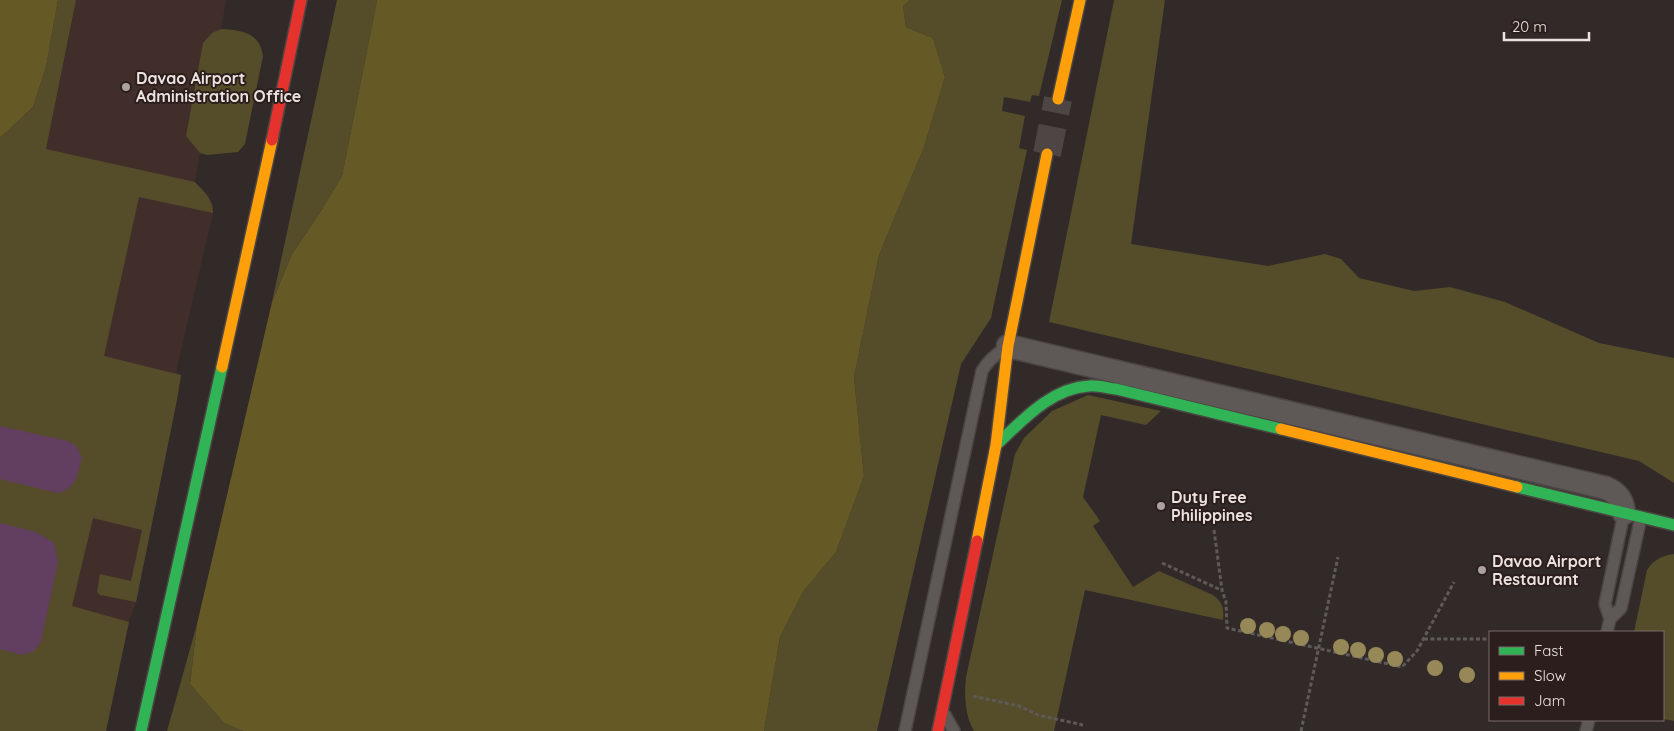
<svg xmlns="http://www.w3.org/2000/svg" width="1674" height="731" viewBox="0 0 1674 731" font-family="Quicksand,sans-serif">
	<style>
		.built { fill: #412e2b }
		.green { fill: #554c2a }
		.forest { fill: #655926 }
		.water { fill: #623e60 }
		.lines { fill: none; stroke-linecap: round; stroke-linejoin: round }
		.secondary-tunnel { stroke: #4e4644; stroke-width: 28; stroke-dasharray: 28 14; stroke-linecap: butt }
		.lane-casing { stroke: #4b4543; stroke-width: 14 }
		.street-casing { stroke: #4b4543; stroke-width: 25 }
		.fast-casing { stroke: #4b4543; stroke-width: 14 }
		.slow-casing { stroke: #4b4543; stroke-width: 14 }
		.jam-casing { stroke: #4b4543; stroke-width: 14 }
		.path { stroke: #5e5a58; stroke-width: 3; stroke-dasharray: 4 2.5; stroke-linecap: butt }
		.lane { stroke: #5e5957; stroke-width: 11 }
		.street { stroke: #5e5957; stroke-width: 22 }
		.fast { stroke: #30b455; stroke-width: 11 }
		.slow { stroke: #ff9f0a; stroke-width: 11 }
		.jam { stroke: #e5322d; stroke-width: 11 }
		.tree { fill: #968857 }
		.poi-dot { fill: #aba2a0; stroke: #2b1e1c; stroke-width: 2 }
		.labels { text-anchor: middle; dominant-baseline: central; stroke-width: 4; stroke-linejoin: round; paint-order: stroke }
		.poi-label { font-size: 16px; font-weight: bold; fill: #ece3e1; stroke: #2b1e1c; text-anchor: start }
	</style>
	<rect width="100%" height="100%" fill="#322a28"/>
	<path class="built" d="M76,0H226L195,182L208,195L213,205V213L176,372L181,375L177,400L136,602L129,622L106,731H0V336L143,171L46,149Z"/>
	<path class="green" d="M58,0H76L46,149L195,182C204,192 213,199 213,213L139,197L104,356L181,375L177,400L136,602L100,595L97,592L100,574L131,581L142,530L93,518L72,606L129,622L106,731H0V138L33,107L46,67Z
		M337,0H377L342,176L319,214L292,254L272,302Z
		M910,0H1062L1039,96L1032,95L1030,102L1004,97L1002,111L1025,116L1019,148L1027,150L991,318L961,364L877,731H764L780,637L803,592L836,552L864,476L854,377L879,255L924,147L945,77L933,38L906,27L903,6Z
		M1114,0H1165L1131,244L1268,266L1325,254L1341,259L1359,278L1414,291L1450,287L1505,302L1599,343L1674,358V483L1639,461L1049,322Z
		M221,29C242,30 260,33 263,56L245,144L238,152L207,155L200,153L186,136L203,43L212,33Z
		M1088,395L1161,411L1146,425L1101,415L1083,497L1100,521L1093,526L1133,587L1159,571L1213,595C1223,603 1224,608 1223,620L1085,590L1054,731H974C965,716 964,695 966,677L1015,454L1024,438L1052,411Z
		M1674,554V721L1663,719V632H1634L1647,570C1654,559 1662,556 1674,554Z
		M197,624L190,684L224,723L243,731H167Z"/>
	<path class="forest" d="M0,0H58L46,67L33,107L0,138Z
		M377,0H910L903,6L906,27L933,38L945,77L924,147L879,255L854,377L864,476L836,552L803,592L780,637L764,731H243L224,723L190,684L197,624L272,302L292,254L319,214L342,176Z"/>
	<path class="water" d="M0,426L68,441L77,447L82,458C77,475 77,488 58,493L0,479Z
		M0,523L36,532L54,543L58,562L41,641L34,651L22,655L0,649Z"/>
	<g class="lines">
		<path class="secondary-tunnel" d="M1047,154L1058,99"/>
		<defs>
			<path id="lane" d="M1610,619L1621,608L1641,517
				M1607,632L1610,619L1605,604L1624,513
				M945,715L954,731
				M905,731L982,371C988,361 994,355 1005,349
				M1586,731L1589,720"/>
			<path id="street" d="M1008,346L1606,488C1618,493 1623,500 1624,513"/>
			<path id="fast" d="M996,445C1022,421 1051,388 1089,386C1098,385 1107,388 1116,389L1281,429
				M1517,487L1674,525
				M141,731L222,367"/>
			<path id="slow" d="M1058,99L1080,0
				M222,367L272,140
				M1281,429L1517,487
				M977,541L996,445L1008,346L1047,154"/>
			<path id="jam" d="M272,140L301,0
				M938,731L977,541"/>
		</defs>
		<use href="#lane" class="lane-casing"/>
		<use href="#street" class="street-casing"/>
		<use href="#fast" class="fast-casing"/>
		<use href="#slow" class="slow-casing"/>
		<use href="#jam" class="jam-casing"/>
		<path class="path" d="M1214,530L1222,590L1226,602L1227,628L1402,667L1417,651L1454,582
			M1162,563L1221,590
			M1424,639H1490
			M973,696L1019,706L1038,715L1083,725
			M1301,731L1338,557"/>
		<use href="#lane" class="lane"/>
		<use href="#street" class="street"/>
		<use href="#fast" class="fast"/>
		<use href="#slow" class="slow"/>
		<use href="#jam" class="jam"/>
	</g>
	<g class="tree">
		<circle cx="1248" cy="626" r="8"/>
		<circle cx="1267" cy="630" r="8"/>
		<circle cx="1283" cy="634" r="8"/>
		<circle cx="1301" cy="638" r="8"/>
		<circle cx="1341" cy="647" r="8"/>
		<circle cx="1358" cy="650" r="8"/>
		<circle cx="1376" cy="655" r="8"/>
		<circle cx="1395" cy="659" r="8"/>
		<circle cx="1435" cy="668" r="8"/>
		<circle cx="1467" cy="675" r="8"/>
	</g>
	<g class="poi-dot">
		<circle cx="126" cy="87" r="5"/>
		<circle cx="1161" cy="506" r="5"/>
		<circle cx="1482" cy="570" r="5"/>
	</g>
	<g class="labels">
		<g class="poi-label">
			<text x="136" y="78">Davao Airport<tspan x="136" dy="18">Administration Office</tspan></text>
			<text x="1171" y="497">Duty Free<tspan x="1171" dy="18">Philippines</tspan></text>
			<text x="1492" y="561">Davao Airport<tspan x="1492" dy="18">Restaurant</tspan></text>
		</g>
	</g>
	<rect x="1489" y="631" width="175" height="90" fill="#2b1e1c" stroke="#786d6b"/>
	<rect x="1499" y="647" width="25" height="8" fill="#30b455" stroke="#786d6b"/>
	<text x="1534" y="656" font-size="15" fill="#ece3e1">Fast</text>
	<rect x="1499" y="672" width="25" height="8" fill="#ff9f0a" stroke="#786d6b"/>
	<text x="1534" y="681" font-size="15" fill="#ece3e1">Slow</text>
	<rect x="1499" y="697" width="25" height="8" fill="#e5322d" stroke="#786d6b"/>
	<text x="1534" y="706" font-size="15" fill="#ece3e1">Jam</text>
	<path d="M1504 32v8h85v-8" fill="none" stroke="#ece3e1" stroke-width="2.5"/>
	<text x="1512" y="32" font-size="15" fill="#ece3e1" stroke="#2b1e1c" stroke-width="4" paint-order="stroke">20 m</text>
</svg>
